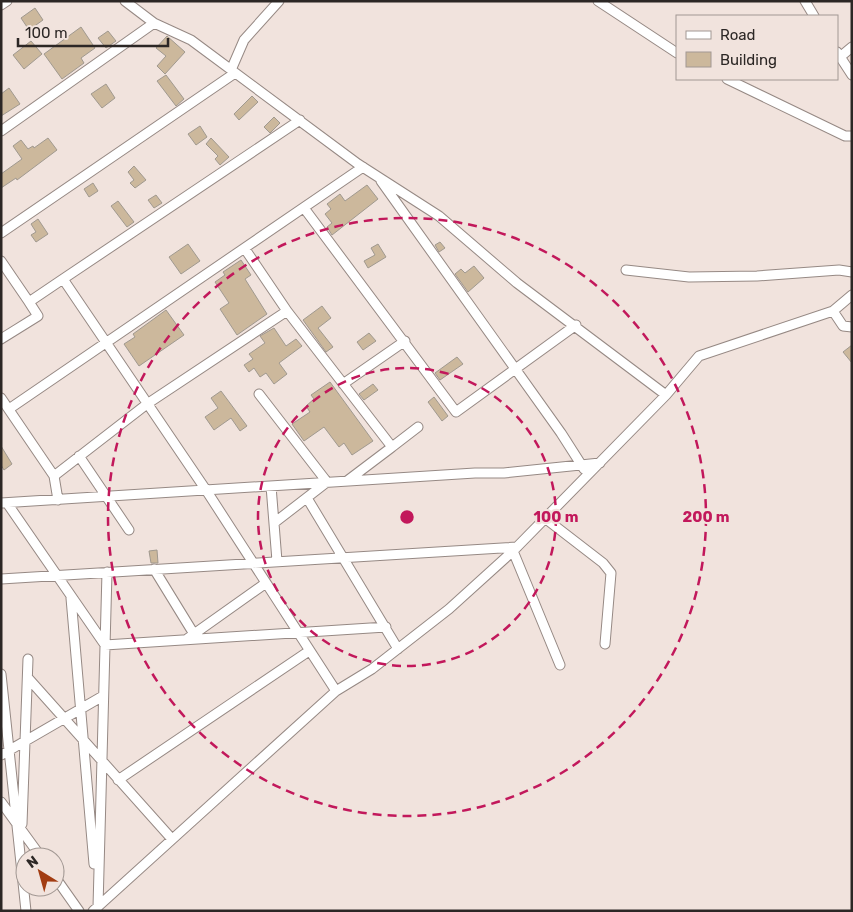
<svg xmlns="http://www.w3.org/2000/svg" width="853" height="912" viewBox="0 0 853 912" font-family="Rubik,sans-serif">
	<style>
		.building { fill: #ccb89c; stroke: #a0998f }
		.lines { fill: none; stroke-linecap: round; stroke-linejoin: round }
		.street-casing { stroke: #968984; stroke-width: 11 }
		.street { stroke: #fff; stroke-width: 9 }
		.ring { fill: none; stroke: #c2185b; stroke-width: 2.5; stroke-dasharray: 9 6 }
		.centre { fill: #c2185b; stroke: #f1e3dd; stroke-width: 2.5 }
		.ring-label { font-size: 15px; text-anchor: middle; font-weight: bold; fill: #c2185b; stroke: #f1e3dd; stroke-width: 4.5; stroke-linejoin: round; paint-order: stroke }
	</style>
	<rect width="100%" height="100%" fill="#f1e3dd"/>
	<path class="building" d="M35,8L43,20L29,30L21,18Z
		M81,27L95,48L81,58L84,63L62,79L44,54Z
		M108,31L116,41L106,48L98,38Z
		M167,36L185,52L165,74L157,66L166,56L156,48Z
		M31,41L42,54L24,69L13,55Z
		M166,75L184,99L176,106L157,81Z
		M106,84L115,98L102,108L91,94Z
		M9,88L20,104L1,116V94Z
		M252,96L258,102L239,120L234,114Z
		M274,117L280,123L270,133L264,127Z
		M200,126L207,137L196,145L188,134Z
		M48,138L57,150L17,180L16,178L1,188V174L22,159L13,146L21,140L28,149L33,146L34,148Z
		M211,138L229,157L220,165L215,159L218,156L206,144Z
		M134,166L146,180L135,188L130,183L134,180L128,172Z
		M93,183L98,191L89,197L84,189Z
		M367,185L378,199L332,235L327,227L332,223L325,214L331,209L327,204L340,194L345,201Z
		M156,195L162,203L154,208L148,200Z
		M118,201L134,222L127,227L111,206Z
		M38,219L48,234L36,242L31,235L36,232L31,224Z
		M440,242L445,248L439,252L435,245Z
		M188,244L200,261L181,274L169,257Z
		M378,244L386,257L368,268L364,261L375,255L371,248Z
		M241,260L251,275L245,279L267,314L237,335L220,309L229,303L215,282L225,275L223,272Z
		M474,266L484,278L468,292L455,274L461,269L465,273Z
		M322,306L331,318L318,328L333,347L326,352L303,320Z
		M166,310L184,335L139,366L124,344L135,337L133,334Z
		M274,328L286,346L296,339L302,346L279,363L287,374L274,384L266,373L260,377L254,368L249,372L244,365L253,359L249,354L265,343L260,336Z
		M369,333L376,341L363,350L357,342Z
		M852,345V363L843,352Z
		M457,357L463,364L440,380L435,373Z
		M330,382L373,441L352,455L344,443L339,447L324,427L304,441L292,424L310,412L306,406L314,399L311,395Z
		M373,384L378,390L364,400L359,394Z
		M221,391L247,426L240,431L231,418L214,430L205,417L218,408L211,398Z
		M434,397L448,416L442,421L428,402Z
		M1,446L12,464L4,470L1,465Z
		M157,550L158,563H151L149,551Z"/>
	<g class="lines">
		<defs>
			<path id="street" d="M598,1L677,53
				M805,1L814,16
				M1,5L7,1
				M154,23L191,40L358,164L439,216L517,283L666,395
				M837,52L852,75
				M840,57L852,47
				M231,70L244,40L279,1
				M727,79L845,136H852
				M1,131L154,23L125,1
				M381,181L561,433L584,469
				M304,208L456,412L576,325
				M1,233L235,73
				M1,261L29,302L63,279
				M626,270L689,277L757,276L839,270L852,272
				M287,311L392,447L347,481
				M833,311L843,326L852,327
				M1,339L38,316L29,302
				M343,384L405,341
				M259,394L327,482L274,523
				M1,398L54,476L58,500
				M9,409L363,167
				M392,447L418,427
				M79,456L129,530
				M54,476L147,404L287,311L245,249
				M271,486L277,561
				M307,498L398,649
				M1,503L475,473H504L600,463
				M7,503L105,645L386,627
				M546,519L603,563L611,573L605,644
				M513,551L560,665
				M154,569L197,639
				M1,579L517,547
				M71,598L94,864
				M187,639L266,583
				M1,674L26,911
				M28,678L171,838
				M336,691L372,669L449,609L513,551L666,395L699,356L833,311L852,295
				M1,755L103,696
				M118,780L309,651
				M1,802L41,857
				M22,824L28,659
				M55,877L79,911
				M98,907L107,572
				M93,911L336,691L206,490L63,279L300,120"/>
		</defs>
		<use href="#street" class="street-casing"/>
		<use href="#street" class="street"/>
	</g>
	<g class="ring">
		<circle cx="407" cy="517" r="149"/>
		<circle cx="407" cy="517" r="299"/>
	</g>
	<circle cx="407" cy="517" r="8" class="centre"/>
	<g class="ring-label">
		<text x="556" y="522">100 m</text>
		<text x="706" y="522">200 m</text>
	</g>
	<rect width="853" height="912" fill="none" stroke="#2c2725" stroke-width="5"/>
	<rect x="676" y="15" width="162" height="65" fill="#f1e3dd" stroke="#a29893"/>
	<rect x="686" y="31" width="25" height="8" fill="#ffffff" stroke="#a29893"/>
	<text x="720" y="40" font-size="15" fill="#2c2725">Road</text>
	<rect x="686" y="52" width="25" height="15" fill="#ccb89c" stroke="#a29893"/>
	<text x="720" y="65" font-size="15" fill="#2c2725">Building</text>
	<g transform="translate(40 872) rotate(323)"><circle r="24" fill="#f1e3dd" stroke="#a29893"/>
	<path d="M0-4L9 19L0 12L-9 19Z" fill="#a23c12"/>
	<text y="-8" font-size="14" font-weight="bold" text-anchor="middle" fill="#2c2725">N</text>
	</g>
	<path d="M18 38v8h150v-8" fill="none" stroke="#2c2725" stroke-width="2.5"/>
	<text x="25" y="38" font-size="15" fill="#2c2725" stroke="#f1e3dd" stroke-width="4" paint-order="stroke">100 m</text>
</svg>
